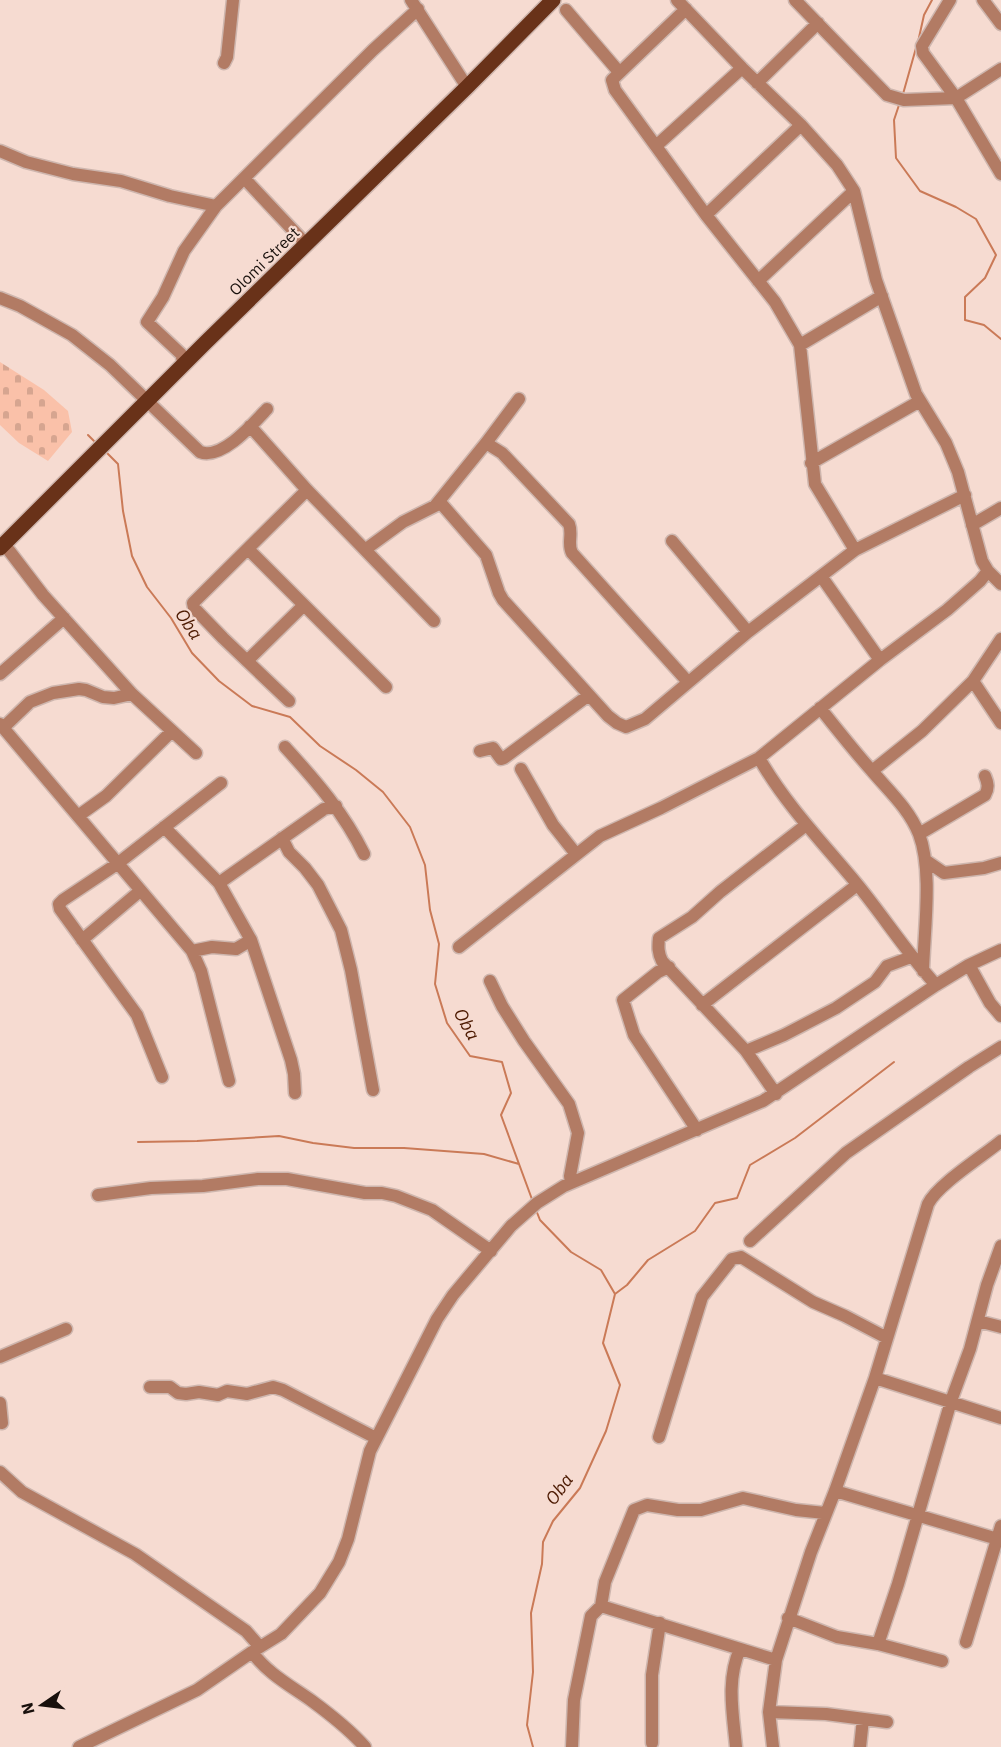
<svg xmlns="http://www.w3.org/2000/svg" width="1001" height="1747" viewBox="0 0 1001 1747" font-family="'IBM Plex Sans',sans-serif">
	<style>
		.cemetery { fill: url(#cemetery-stones) }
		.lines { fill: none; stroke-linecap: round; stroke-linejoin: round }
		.stream { stroke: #ca7a57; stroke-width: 2 }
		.minor-casing { stroke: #ceb6ae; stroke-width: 15 }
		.major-casing { stroke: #ceb6ae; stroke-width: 18 }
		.minor { stroke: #b27b64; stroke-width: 12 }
		.major { stroke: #693219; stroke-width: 15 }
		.labels { text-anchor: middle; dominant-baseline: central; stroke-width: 4.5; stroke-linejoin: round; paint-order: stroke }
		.street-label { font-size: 16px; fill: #18100c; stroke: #f6dbd1 }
		.water-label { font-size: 18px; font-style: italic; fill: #4c1900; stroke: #f6dbd1 }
	</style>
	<defs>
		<pattern id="cemetery-stones" width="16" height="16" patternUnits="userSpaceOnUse" patternTransform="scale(1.5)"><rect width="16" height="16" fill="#fac1a9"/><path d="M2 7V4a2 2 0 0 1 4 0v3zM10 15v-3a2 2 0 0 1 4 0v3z" fill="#d6a590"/></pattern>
	</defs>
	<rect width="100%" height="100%" fill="#f6dbd1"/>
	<path class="cemetery" d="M0,362L44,390L68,411L72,432L48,461L19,443L0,425Z"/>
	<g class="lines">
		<path class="stream" d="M918,42L924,15L932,0
			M903,94L916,48
			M900,102L894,120L896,158L920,191L956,207L976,219L996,255L985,278L965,297V320L984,325L1001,339
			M88,435L96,443
			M105,451L118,464L123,511L132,556L147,587L171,618L192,653L219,681L252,706L290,717L320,746L356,770L383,792L410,827L425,865L430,910L439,944L435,984L447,1023L470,1056L502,1062L511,1093L501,1115L533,1202
			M138,1142L197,1141L279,1136L313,1143L354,1148H404L484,1154L519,1164
			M615,1294L627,1285L648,1260L695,1231L715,1203L737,1198L750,1165L795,1138L894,1062
			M533,1747L527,1725L533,1672L531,1613L542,1564L543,1542L553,1521L580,1488L606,1431L620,1385L603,1343L615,1294L601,1270L571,1252L540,1220L536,1210"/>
		<defs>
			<path id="minor" d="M411,0L467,87
				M677,0L742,68L801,125L837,165L854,191L876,280L916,394L946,443L958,472L982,561L988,571L1001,584
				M795,0L887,95L904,100L956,98L1001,69
				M950,0L922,46L923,53L956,98L1001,174
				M983,0L1001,24
				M686,9L612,80L615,90L706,215L775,302L800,345L815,484L855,550
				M566,10L619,72
				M224,63L227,57L233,0
				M757,83L818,23
				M656,146L742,68
				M0,151L26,162L73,174L121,181L170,196L216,206
				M244,178L306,244
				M706,215L801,125
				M758,281L854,191
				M0,298L20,306L72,335L110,365L200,452C222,460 253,424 267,409
				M800,345L882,296
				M184,364L181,354L147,322L163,297L184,251L216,206L373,50L418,9
				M250,426L307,490L434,621
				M486,443L502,453L569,524C573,534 567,544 572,553L688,682
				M811,463L920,401
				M439,501L486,555L499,593L503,600L608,716L617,723L626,727L645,719L748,632L855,550L965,495
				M972,525L1001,508
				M672,541L748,632
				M4,544L43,595L132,694L196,753
				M248,549L386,687
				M366,549L403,522L435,506L486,443L519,399
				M821,576L880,660
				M247,661L303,606
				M0,674L64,618
				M973,681L1001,723
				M289,701L223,638L194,608L193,603L307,490
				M820,708C837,729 854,751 872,771C889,791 909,809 919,834C933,871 924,930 923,971
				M0,724L192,951L201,971L229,1081
				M3,728L30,702L53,693L79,689L86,690L103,697L114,698L132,694
				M285,747C316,781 344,813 364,854
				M480,751L493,748L501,759L504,758L589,695
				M759,758C786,805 823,843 857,884C884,917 907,953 936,985
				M521,769L553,825L576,854
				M872,771L922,731L973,681L1001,639
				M78,816L106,796L172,731
				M164,827L219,883L251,940L291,1060L294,1074L295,1093
				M919,834L985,795C989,788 988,783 985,776
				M282,838L289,852L305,868L318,885L341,930L351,970L373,1090
				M925,860L944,873L984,868L1001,863
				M219,883L324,809L336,806
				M82,940L140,891
				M459,947L600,836L661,808L759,758L880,660L947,610L980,581L988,571
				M192,951L212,947L236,949L251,940
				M969,965L990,1003L1001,1016
				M669,967L658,972L623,1000L634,1035L697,1130
				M490,981L502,1006L524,1041L569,1104L578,1133L570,1176L571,1183
				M702,1005L857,885
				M746,1051L784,1035L836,1008L875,982L887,966L911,957
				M162,1077L137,1015L60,909L59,904L63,900L117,864L221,783
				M776,1094L746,1051L662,961C658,953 658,947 659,938L692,917L720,892L806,825
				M98,1195L151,1188L203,1186L258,1179H287L365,1193H382L396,1196L432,1210L491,1251
				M750,1241L846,1153L969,1067L1001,1047
				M978,1321L1001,1327
				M0,1357L66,1329
				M875,1378L1001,1418
				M150,1387H170L178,1393L186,1394L199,1392L218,1395L227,1391L247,1394L273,1387L283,1390L376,1438
				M0,1403L2,1423
				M659,1437L702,1297L732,1259L741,1257L813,1302L845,1316L887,1338
				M0,1472L22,1492L135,1554L246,1631L260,1647
				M835,1491L1001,1540
				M601,1606L776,1660
				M788,1618L837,1637L878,1644L942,1661
				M966,1642L1001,1526
				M878,1644L898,1584L951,1401L970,1349L987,1285L1001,1246
				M252,1652C268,1674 291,1686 312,1701C331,1715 350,1730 365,1747
				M769,1712L826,1714L887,1722
				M652,1743V1675L660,1623
				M79,1747L197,1690L252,1652L281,1634L320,1593L339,1562L348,1539L370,1451L437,1319L453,1295L511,1226L537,1203L564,1186L763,1101L936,985L969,965L1001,950
				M572,1747L574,1700L591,1616L601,1606L605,1582L634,1510L647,1505L678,1510H701L743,1498L796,1510L825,1513
				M736,1747C733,1714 726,1680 740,1649
				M773,1747L769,1712L776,1660L811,1552L835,1491L875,1378L928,1204C937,1185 983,1156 1001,1141
				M860,1747L863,1719"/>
			<path id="major" d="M0,548L205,343L467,87L553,0"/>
		</defs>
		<use href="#minor" class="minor-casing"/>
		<use href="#major" class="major-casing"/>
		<use href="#minor" class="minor"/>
		<use href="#major" class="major"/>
	</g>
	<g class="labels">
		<g class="street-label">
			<text transform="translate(264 261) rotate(-44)">Olomi Street</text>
		</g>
		<g class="water-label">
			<text transform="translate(189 624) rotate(56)">Oba</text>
			<text transform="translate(467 1024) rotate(61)">Oba</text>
			<text transform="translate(559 1489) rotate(-54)">Oba</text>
		</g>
	</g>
	<g transform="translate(42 1705) rotate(256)" stroke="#f6dbd1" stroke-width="4.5" paint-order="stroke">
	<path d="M0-4.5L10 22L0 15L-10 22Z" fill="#18100c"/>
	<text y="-9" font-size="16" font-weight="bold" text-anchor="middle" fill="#18100c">N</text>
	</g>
</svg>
